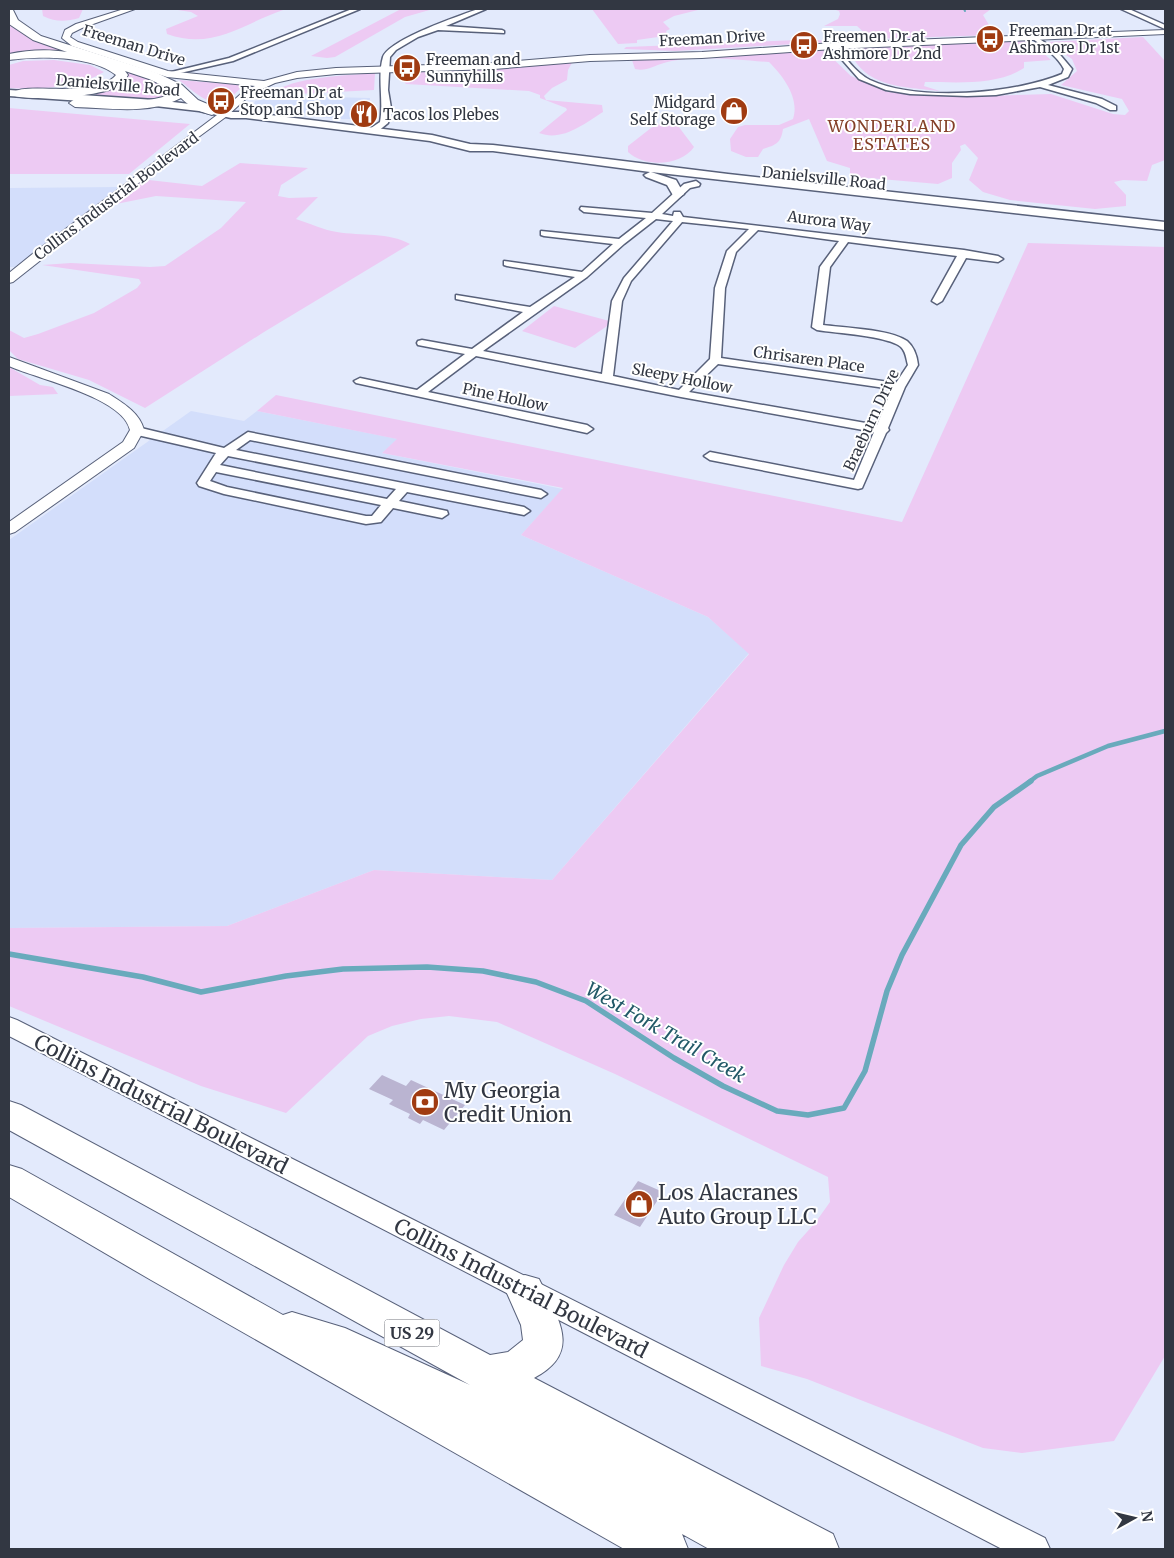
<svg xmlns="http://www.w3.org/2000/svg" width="1174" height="1558" viewBox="0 0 1174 1558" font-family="Merriweather,serif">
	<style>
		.built { fill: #d3defb }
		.green { fill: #edcaf3 }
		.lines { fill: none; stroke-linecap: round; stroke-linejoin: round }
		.stream-far2 { stroke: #69aabc; stroke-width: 2 }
		.stream-far1 { stroke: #69aabc; stroke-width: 4.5 }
		.stream { stroke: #69aabc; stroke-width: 5.5 }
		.building { fill: #bab4d1 }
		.minor-casing { stroke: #58617a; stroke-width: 3 }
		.tertiary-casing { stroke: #58617a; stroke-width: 2 }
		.secondary-casing { stroke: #58617a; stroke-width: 3 }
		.motorway-casing { stroke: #58617a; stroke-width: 2 }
		.minor { fill: #fff; fill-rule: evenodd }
		.tertiary { fill: #fff; fill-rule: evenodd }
		.secondary { fill: #fff; fill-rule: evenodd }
		.motorway { fill: #fff; fill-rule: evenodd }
		.labels { text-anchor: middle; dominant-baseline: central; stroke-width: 4; stroke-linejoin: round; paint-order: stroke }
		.far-poi-label { font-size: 15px; fill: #323742; stroke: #fff; text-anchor: start }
		.far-street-label { font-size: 15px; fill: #323742; stroke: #fff }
		.far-neighbourhood-label { font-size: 16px; letter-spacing: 1px; fill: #844028; stroke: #fff }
		.shield { fill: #fff; stroke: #70737b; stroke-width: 1 }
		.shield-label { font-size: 16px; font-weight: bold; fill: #323742 }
		.water-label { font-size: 19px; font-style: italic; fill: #235a68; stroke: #fff }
		.near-poi-label { font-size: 21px; fill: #323742; stroke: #fff; text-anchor: start }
		.near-street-label { font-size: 21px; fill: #323742; stroke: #fff }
	</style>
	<rect width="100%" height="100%" fill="#e3eafc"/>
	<path class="built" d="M283,96L370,98L369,119H339L268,111L254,105L255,101Z
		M119,187L15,267H9V188Z
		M191,411L244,421L257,411L398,439L382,453L563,489L521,535L708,617L749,653L552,880L374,870L227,926L9,928V540Z"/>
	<path class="green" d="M42,9H83L79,18C65,22 56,22 43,16Z
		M171,9H286C243,23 214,51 167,34L166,29L198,16L191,12Z
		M401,9H433L405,17L335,57L327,58L311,56Z
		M592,9H702L674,16L663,22L670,29L666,31L667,34L665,36L637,40V43L618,44Z
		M833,9H991L983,15L995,35L871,39L857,26H824L838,19L840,14L839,11Z
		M9,21L14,26L149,77L176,92L162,101L95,97L97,92L124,78L83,56L17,54L9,56Z
		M1143,37L1165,61V160L1152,165L1147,181L1123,180L1114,182L1126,195V206L1095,209L1010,200L983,192L969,180L978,158L965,144L960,146L961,150L952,163V178L938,184L869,178L850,180V168L827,161L809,119L783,129C781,143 776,145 763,149L758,157H746L731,151L730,139L738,127L745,125H779L793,119C800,98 783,76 769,62C739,60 692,54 664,63C653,66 646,72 635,69L632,60L822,48L851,76L888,92L952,97L1051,94L1113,114L1125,115L1129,111L1122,99L1061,85L1077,71L1072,59L1046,42Z
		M798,40H818L828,42L675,51L624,49L626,47Z
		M1030,41L1051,60L1024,62V68C996,86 957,82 925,82L924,86L940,91C905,87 862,88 849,48Z
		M54,60L90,65L104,72C76,88 40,90 9,88V65L23,61Z
		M573,61L568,70L567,80L552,88L544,96L546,100L602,105L603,112C584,124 562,142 539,133L567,110L566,108L540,98V95L529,91L406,84L400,77L416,72L495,69Z
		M375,73L374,90L279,95L269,94C296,76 343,76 375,73Z
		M179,80L244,85C238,90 232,98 225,101C209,108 190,88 179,80Z
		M9,108L190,124L129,174H9Z
		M672,118L694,147C681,166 645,168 628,152V146L651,128Z
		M240,163L308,168L281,185L278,196L289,198L318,197L296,219C309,223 323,230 337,232C361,236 389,232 410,244L264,332L145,408L89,380L18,359L9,350V330L24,338L38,334L94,313L137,288L141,283L139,279L42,265L71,263L150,267L165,266L221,228L246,202L156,196L111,205L140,179L202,186Z
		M1028,243L1165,247V1356L1114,1441L1022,1453L983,1448L807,1379L761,1366L759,1318L784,1265L798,1242L815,1223L830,1202L828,1177L615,1074L497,1022L449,1016L421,1019L392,1026L368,1036L286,1113L201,1086L9,1006V928L227,926L374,870L552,880L749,654L708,617L521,535L563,488L382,453L397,439L257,411L276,395L902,522Z
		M554,306L613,322L575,348L522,331Z
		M9,367L40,385L53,387L58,394L9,396Z"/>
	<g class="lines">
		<path class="stream-far2" d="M964,9L965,11"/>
		<path class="stream-far1" d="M1029,782L1037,776L1108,746L1165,731"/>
		<path class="stream" d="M9,954L143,977L201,992L286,976L343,969L427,967L483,971L536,982L586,1001L674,1058L723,1086L777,1111L808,1115L844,1108L865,1071L887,991L902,955L961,845L994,807L1031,781"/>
	</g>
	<path class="building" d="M382,1075L406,1086L411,1080L465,1105L444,1130L423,1120L420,1124L408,1118L410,1114L389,1104L393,1100L369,1089Z
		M638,1181L663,1192L640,1227L614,1215Z"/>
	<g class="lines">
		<defs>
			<path id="minor" d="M352,9H360L233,61L167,76L163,74L229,58Z
				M478,9H486L446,26L502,30L504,31V33L438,30L418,37L396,50L390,57L388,90L391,108L388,123L377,132H371V128L380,122C384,102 377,76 383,57C390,39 459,16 478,9Z
				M1121,9H1129L1165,25V29Z
				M1035,36L1056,50L1072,69L1068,77L1048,85L1102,99L1116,106V110H1110L1096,103L1040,87L996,95L967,96L910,94L886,90L859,79L830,46L835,45C845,57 856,73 870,80C918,102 1014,94 1062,74L1064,69C1057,56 1045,48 1033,39L1032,38Z
				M696,181L700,184L699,186L690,188L662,214L673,216L674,212H680L683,217L964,250L998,256L1003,259L998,262L966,258L942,301L937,304L932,301L957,256L848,242L830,267L823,325C844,328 890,329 907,341C914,347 917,356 918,365L905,387L888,428L889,430L886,433L862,488L858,489L710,460L704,456L710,452L854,480L874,432L681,397L476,356L428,392L587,425L593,429L587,433L356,383L354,381L360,378L417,390L465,354L418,345L417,343L418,341L422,340L472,349L523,312L456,299V295L530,307L575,277L507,266L504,265V261L582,272L613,244L544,236L541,235V231L619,239L646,218L584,212L580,209L581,207L652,213L684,184ZM656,219L673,221L624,278L612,301L602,374L483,351L587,277L624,244ZM682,222L749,229L727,251L715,288L710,359L679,390L613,376L622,301L631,281ZM758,230L839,241L820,267L812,327L817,330C835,333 889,336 901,347C906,352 906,358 908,365L896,383L721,358L725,288L736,252ZM718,364L892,389L877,425L689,392Z
				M137,427L224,448L248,432L541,490L547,494L541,498L250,440L236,450L524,507L530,511L524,515L407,492L399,501L447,511L448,514L442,518L393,508L381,522L366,524L224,494L199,486L197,483L216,453L133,434L131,431ZM228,456L396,489L387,499L220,465ZM216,472L381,505L372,516H366L227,487L210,481Z"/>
			<path id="tertiary" d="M124,9H135L82,28L72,33L70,37L78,42L168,71L264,81L297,72L336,68L494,63L590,55L702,52L833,43L1165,30V34L833,49L702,58L590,61L494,69L336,74L297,78L275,83L250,95L227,116L174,155L13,282L9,283V273L35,252L221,112L244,91L255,86L167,77L72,46L62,38L65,30L76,24Z
				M9,357L109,394C123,403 140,413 144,430L134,448L15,532L9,534V522L123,442L130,430C123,397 37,379 9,366Z
				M9,1017L17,1020L1045,1538L1050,1549H1002L9,1036Z"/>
			<path id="secondary" d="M9,90L155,100L199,105L231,112H246L432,135L470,144L493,145L728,174L1165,222V230L651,172L676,180L684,194L678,198L674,197L667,185L646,177L644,175L650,172L493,151H470L430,141L246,118H231L199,111L155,106L9,96Z"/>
			<path id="motorway" d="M9,9L13,10L18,20L41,36L157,73L182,85L198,100L217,108L219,111L212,115C200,112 190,107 181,98C149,115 110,108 75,107L69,103L75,99C106,100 142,106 172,94V90L149,79L125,71L128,75C126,78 124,82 121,84C106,97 34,101 15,96L13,93C23,81 95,100 116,75C91,55 38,56 9,60V54C28,50 47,49 67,52L33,40L9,24Z
				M9,1101L21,1105L490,1355L508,1352L523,1340L521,1325L506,1291L511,1279L525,1275L539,1279C557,1317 584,1352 534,1378L833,1534L839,1549H709L682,1534L688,1549H624L151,1280L9,1197V1165L22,1169L283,1315L292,1312L345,1328L470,1385L9,1130Z"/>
		</defs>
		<use href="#minor" class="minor-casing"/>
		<use href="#tertiary" class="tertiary-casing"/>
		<use href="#secondary" class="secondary-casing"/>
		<use href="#motorway" class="motorway-casing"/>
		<use href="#minor" class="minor"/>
		<use href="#tertiary" class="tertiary"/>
		<use href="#secondary" class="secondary"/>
		<use href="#motorway" class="motorway"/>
	</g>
	<defs>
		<symbol id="bus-disc" viewBox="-11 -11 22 22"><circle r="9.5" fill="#a03b11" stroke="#fff"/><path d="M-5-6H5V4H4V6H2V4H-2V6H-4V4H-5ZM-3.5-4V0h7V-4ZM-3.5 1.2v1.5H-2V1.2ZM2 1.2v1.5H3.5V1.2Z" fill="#fff"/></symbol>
		<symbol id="shop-disc" viewBox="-11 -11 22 22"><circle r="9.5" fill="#a03b11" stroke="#fff"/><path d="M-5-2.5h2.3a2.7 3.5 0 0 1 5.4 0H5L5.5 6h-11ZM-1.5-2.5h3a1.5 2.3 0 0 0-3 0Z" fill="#fff"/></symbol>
		<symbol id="restaurant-disc" viewBox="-11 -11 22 22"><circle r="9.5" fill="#a03b11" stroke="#fff"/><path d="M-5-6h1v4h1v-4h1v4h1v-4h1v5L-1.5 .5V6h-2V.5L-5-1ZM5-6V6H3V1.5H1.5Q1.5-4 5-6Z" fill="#fff"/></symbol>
		<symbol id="bank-disc" viewBox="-11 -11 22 22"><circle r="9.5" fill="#a03b11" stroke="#fff"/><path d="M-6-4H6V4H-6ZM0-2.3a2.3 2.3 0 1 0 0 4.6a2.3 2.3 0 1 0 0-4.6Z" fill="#fff"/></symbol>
	</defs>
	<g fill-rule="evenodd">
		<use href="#bus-disc" x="974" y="23" width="32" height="32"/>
		<use href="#bus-disc" x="788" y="29" width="32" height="32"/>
		<use href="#bus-disc" x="391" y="52" width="32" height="32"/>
		<use href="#bus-disc" x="205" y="85" width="32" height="32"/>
		<use href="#shop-disc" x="718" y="95" width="32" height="32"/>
		<use href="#restaurant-disc" x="348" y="98" width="32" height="32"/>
		<use href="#bank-disc" x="409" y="1086" width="32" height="32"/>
		<use href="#shop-disc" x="623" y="1188" width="32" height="32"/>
	</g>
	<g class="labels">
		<g class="far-poi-label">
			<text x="1009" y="30">Freeman Dr at<tspan x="1009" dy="17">Ashmore Dr 1st</tspan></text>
			<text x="823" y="36">Freemen Dr at<tspan x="823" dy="17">Ashmore Dr 2nd</tspan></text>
			<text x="426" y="59">Freeman and<tspan x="426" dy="17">Sunnyhills</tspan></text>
			<text x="240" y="92">Freeman Dr at<tspan x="240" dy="17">Stop and Shop</tspan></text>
			<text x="715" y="102" text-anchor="end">Midgard<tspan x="715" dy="17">Self Storage</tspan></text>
			<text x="383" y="114">Tacos los Plebes</text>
		</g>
		<g class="far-street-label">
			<text transform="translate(712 38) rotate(-3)">Freeman Drive</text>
			<text transform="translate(134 45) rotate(17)">Freeman Drive</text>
			<text transform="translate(118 85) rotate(5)">Danielsville Road</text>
			<text transform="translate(824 178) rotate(6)">Danielsville Road</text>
			<text transform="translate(116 196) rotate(-37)">Collins Industrial Boulevard</text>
			<text transform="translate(829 221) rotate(7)">Aurora Way</text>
			<text transform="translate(809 359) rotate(8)">Chrisaren Place</text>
			<text transform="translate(682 378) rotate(11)">Sleepy Hollow</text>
			<text transform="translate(505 397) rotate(12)">Pine Hollow</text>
			<text transform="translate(871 420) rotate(-65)">Braeburn Drive</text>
		</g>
		<g class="far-neighbourhood-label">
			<text x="892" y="126">WONDERLAND<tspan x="892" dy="18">ESTATES</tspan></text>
		</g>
		<rect class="shield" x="384.5" y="1319.5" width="55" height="27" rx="4"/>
		<g class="shield-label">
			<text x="412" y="1333">US 29</text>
		</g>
		<g class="water-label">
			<text transform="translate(666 1032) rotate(30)">West Fork Trail Creek</text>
		</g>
		<g class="near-poi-label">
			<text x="444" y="1090">My Georgia<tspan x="444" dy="24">Credit Union</tspan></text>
			<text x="658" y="1192">Los Alacranes<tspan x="658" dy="24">Auto Group LLC</tspan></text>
		</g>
		<g class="near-street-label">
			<text transform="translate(161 1104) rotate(27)">Collins Industrial Boulevard</text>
			<text transform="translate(521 1288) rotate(27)">Collins Industrial Boulevard</text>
		</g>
	</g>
	<rect width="1174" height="1558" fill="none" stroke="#323742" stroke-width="20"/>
	<g transform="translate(1134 1518) rotate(82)" stroke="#ffffff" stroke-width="4" paint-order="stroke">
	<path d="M0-4L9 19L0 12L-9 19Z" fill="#323742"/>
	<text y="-8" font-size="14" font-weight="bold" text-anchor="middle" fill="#323742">N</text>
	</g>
</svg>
